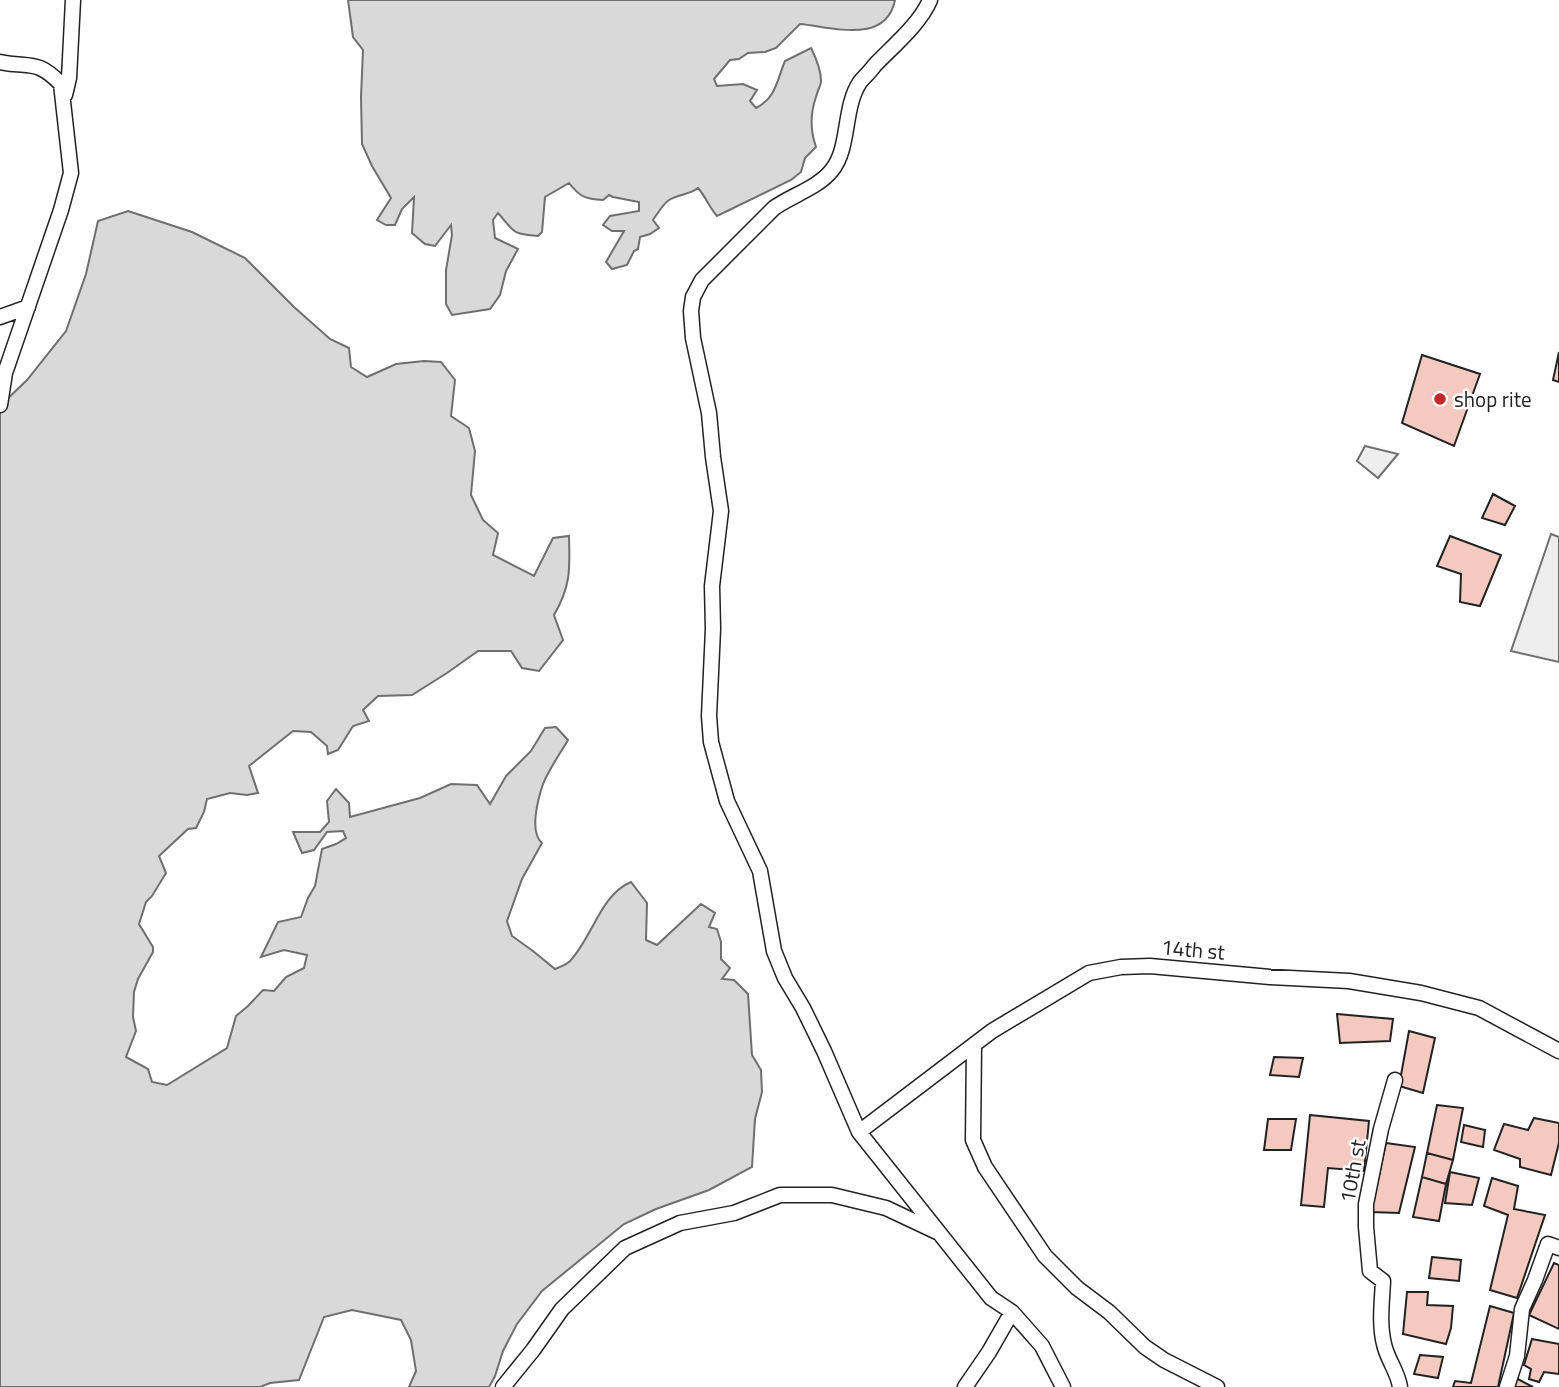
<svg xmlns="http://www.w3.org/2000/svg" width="1559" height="1387" viewBox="0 0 1559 1387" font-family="'Titillium Web',sans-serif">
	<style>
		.green { fill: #eee; stroke: #6f6f6f; stroke-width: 2 }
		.water { fill: #d9d9d9; stroke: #6f6f6f; stroke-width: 2 }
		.building { fill: #f3c9c0; stroke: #222; stroke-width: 2 }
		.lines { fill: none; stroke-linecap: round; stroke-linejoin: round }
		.street-casing { stroke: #222; stroke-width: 17 }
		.street { stroke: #fff; stroke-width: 14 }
		.poi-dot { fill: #c62828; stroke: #fff; stroke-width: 2.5 }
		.labels { text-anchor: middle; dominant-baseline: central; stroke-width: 5; stroke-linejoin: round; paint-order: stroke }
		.poi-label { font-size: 21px; fill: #222; stroke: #fff; text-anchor: start }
		.street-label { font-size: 21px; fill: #222; stroke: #fff }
	</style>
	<rect width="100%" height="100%" fill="#fff"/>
	<path class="green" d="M1365,446L1398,454L1378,478L1357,461Z
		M1551,534L1559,537V662L1511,651Z"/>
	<path class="water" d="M348,0H895C886,45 832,27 800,24L776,48L765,52L748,53L739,59L730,60L714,79L717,86L743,84L757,90L750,101L756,108C776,98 777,80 785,61L811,48C816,58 821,69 821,81C821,86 817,91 816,97C810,114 810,130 816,147L805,158L801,172L791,180L717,216C709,207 706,197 698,188C689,195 679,194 669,200C663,204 658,213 653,220L659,228L650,234L640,237L638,249L634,251L627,265L612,269L606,262L624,231H612L603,225L610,216L639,211V202L613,197L609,195L603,200C585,199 580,197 569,183L545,197L542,232L538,236C511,234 515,232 498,213L493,220L495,238L518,249L506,271L500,295L490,309L452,315L446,304V270L452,235L451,225L435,246L425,244L412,233L414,197L402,209L395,225H386L377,220L391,198L372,166L362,144L361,97L363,50L353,37Z
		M128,211L192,232L245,258L294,307L330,339L349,348L351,367L367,377L396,364L424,361L441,362L455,380L451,416L469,428L475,451L471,495L483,520L498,533L493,555L534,576L553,538L569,536C570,568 571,586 554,615L563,640L539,671L522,668L511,651H478L447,673L412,695L378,696L363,710L369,721L353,726L338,750L328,754L327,746L311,732L293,731L249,766L258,793L247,795L230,793L207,799L204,812L196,828L188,829L159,856L166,873L152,896L146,902L139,924L153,947V952L138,979L134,992L133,1017L136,1031L126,1057L148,1069L152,1082L167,1085L227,1048L236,1016L248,1006L263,990L274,991L286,977L304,968L307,955L284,950L261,957L278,922L301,917L308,898L315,886L322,849L336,844L346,838L343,831L327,832L314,850L302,853L293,832H320L329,822L327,801L336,789L349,803L350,817L420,798L451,784L477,785L490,804L506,776L531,751L545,728L556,727L568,740C560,754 549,769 543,784C538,799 529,832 542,843L522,879L507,921L512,936L533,951L555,969C560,967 566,965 570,961C592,938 601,894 631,882L647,903L646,940L657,945L701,904L715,913L709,927L717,929L721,942V959L730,968L722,979L734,980L748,994L752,1055L761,1070L762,1092L755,1119L752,1167L709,1190L656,1209L624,1224L542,1291L517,1324L503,1351L495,1376L489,1387H409L416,1371L411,1340L401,1320L352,1310L324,1317L299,1380L270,1383L260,1387H0V406L27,380L66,331L86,274L98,221Z"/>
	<path class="building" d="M1559,352V382L1553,380Z
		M1422,355L1480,374L1454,446L1402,423Z
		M1493,494L1515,506L1505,525L1482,518Z
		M1450,536L1501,555L1480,606L1460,602L1461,574L1437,566Z
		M1337,1014L1393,1019L1390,1041L1340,1043Z
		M1409,1031L1435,1038L1423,1093L1399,1086Z
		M1274,1057L1303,1058L1299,1077L1270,1075Z
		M1437,1105L1463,1108L1453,1160L1427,1153Z
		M1310,1115L1369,1121L1364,1171L1328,1168L1324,1207L1301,1205Z
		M1534,1118L1559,1123V1143L1551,1175L1520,1167V1159L1494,1150L1504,1124L1528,1130Z
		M1268,1119H1296L1291,1150H1264Z
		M1464,1125L1485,1130L1483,1147L1461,1142Z
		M1386,1143L1415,1147L1399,1213L1371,1212Z
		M1427,1153L1453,1160L1446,1184L1422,1177Z
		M1450,1172L1479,1178L1472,1205L1445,1203Z
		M1422,1177L1446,1184L1439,1221L1413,1217Z
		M1492,1178L1518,1186L1514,1209L1545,1215L1517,1298L1490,1290L1508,1215L1484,1206Z
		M1432,1257L1461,1260L1459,1281L1429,1278Z
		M1554,1263L1559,1265V1329L1529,1315Z
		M1407,1292H1428L1427,1305L1453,1306L1451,1328L1446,1344L1403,1334Z
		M1490,1306L1514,1313L1498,1387H1453L1455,1381L1471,1383Z
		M1532,1339L1559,1344V1374L1544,1372L1539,1382L1529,1379L1531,1369L1524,1365Z
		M1420,1355L1443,1357L1438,1378L1414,1374Z
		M1514,1377L1533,1387H1512Z"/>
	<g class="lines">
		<defs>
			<path id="street" d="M930,0C920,24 892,47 874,66C870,72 864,77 860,82C843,107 850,148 832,170C818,188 792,195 774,208L702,280L693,297L691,311L693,338L709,413L713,457L721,511L712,586L713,629L709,716L711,742L727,801L760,871L774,951L785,978L803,1008L824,1051L859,1132L991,1298L1012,1312L1042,1346L1063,1387
				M0,62C30,68 37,59 61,84L71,173L61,210L5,373L0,405
				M65,95L69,78L73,0
				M0,317L28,307
				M974,1045L973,1140L985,1167L1045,1256L1077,1288L1109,1312L1145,1347L1164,1360L1217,1387
				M1395,1080L1381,1129L1366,1204V1227L1370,1271L1383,1281C1382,1302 1379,1324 1384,1344C1387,1359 1398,1372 1400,1387
				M859,1132L992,1031L1089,973L1121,967L1150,966L1270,977L1349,981L1421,993L1479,1008L1559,1051
				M503,1387L533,1350L562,1309L625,1248L680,1223L734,1213L780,1195H832L886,1208L937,1232
				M965,1387L989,1352L1012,1312
				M1507,1387L1517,1356L1522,1309L1535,1280L1548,1244L1559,1248"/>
		</defs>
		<use href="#street" class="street-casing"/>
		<use href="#street" class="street"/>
	</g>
	<circle class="poi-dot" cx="1440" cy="399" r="7"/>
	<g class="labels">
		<g class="poi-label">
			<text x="1454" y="399">shop rite</text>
		</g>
		<g class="street-label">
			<text transform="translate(1193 949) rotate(5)">14th st</text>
			<text transform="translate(1352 1171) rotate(-80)">10th st</text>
		</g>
	</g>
</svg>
